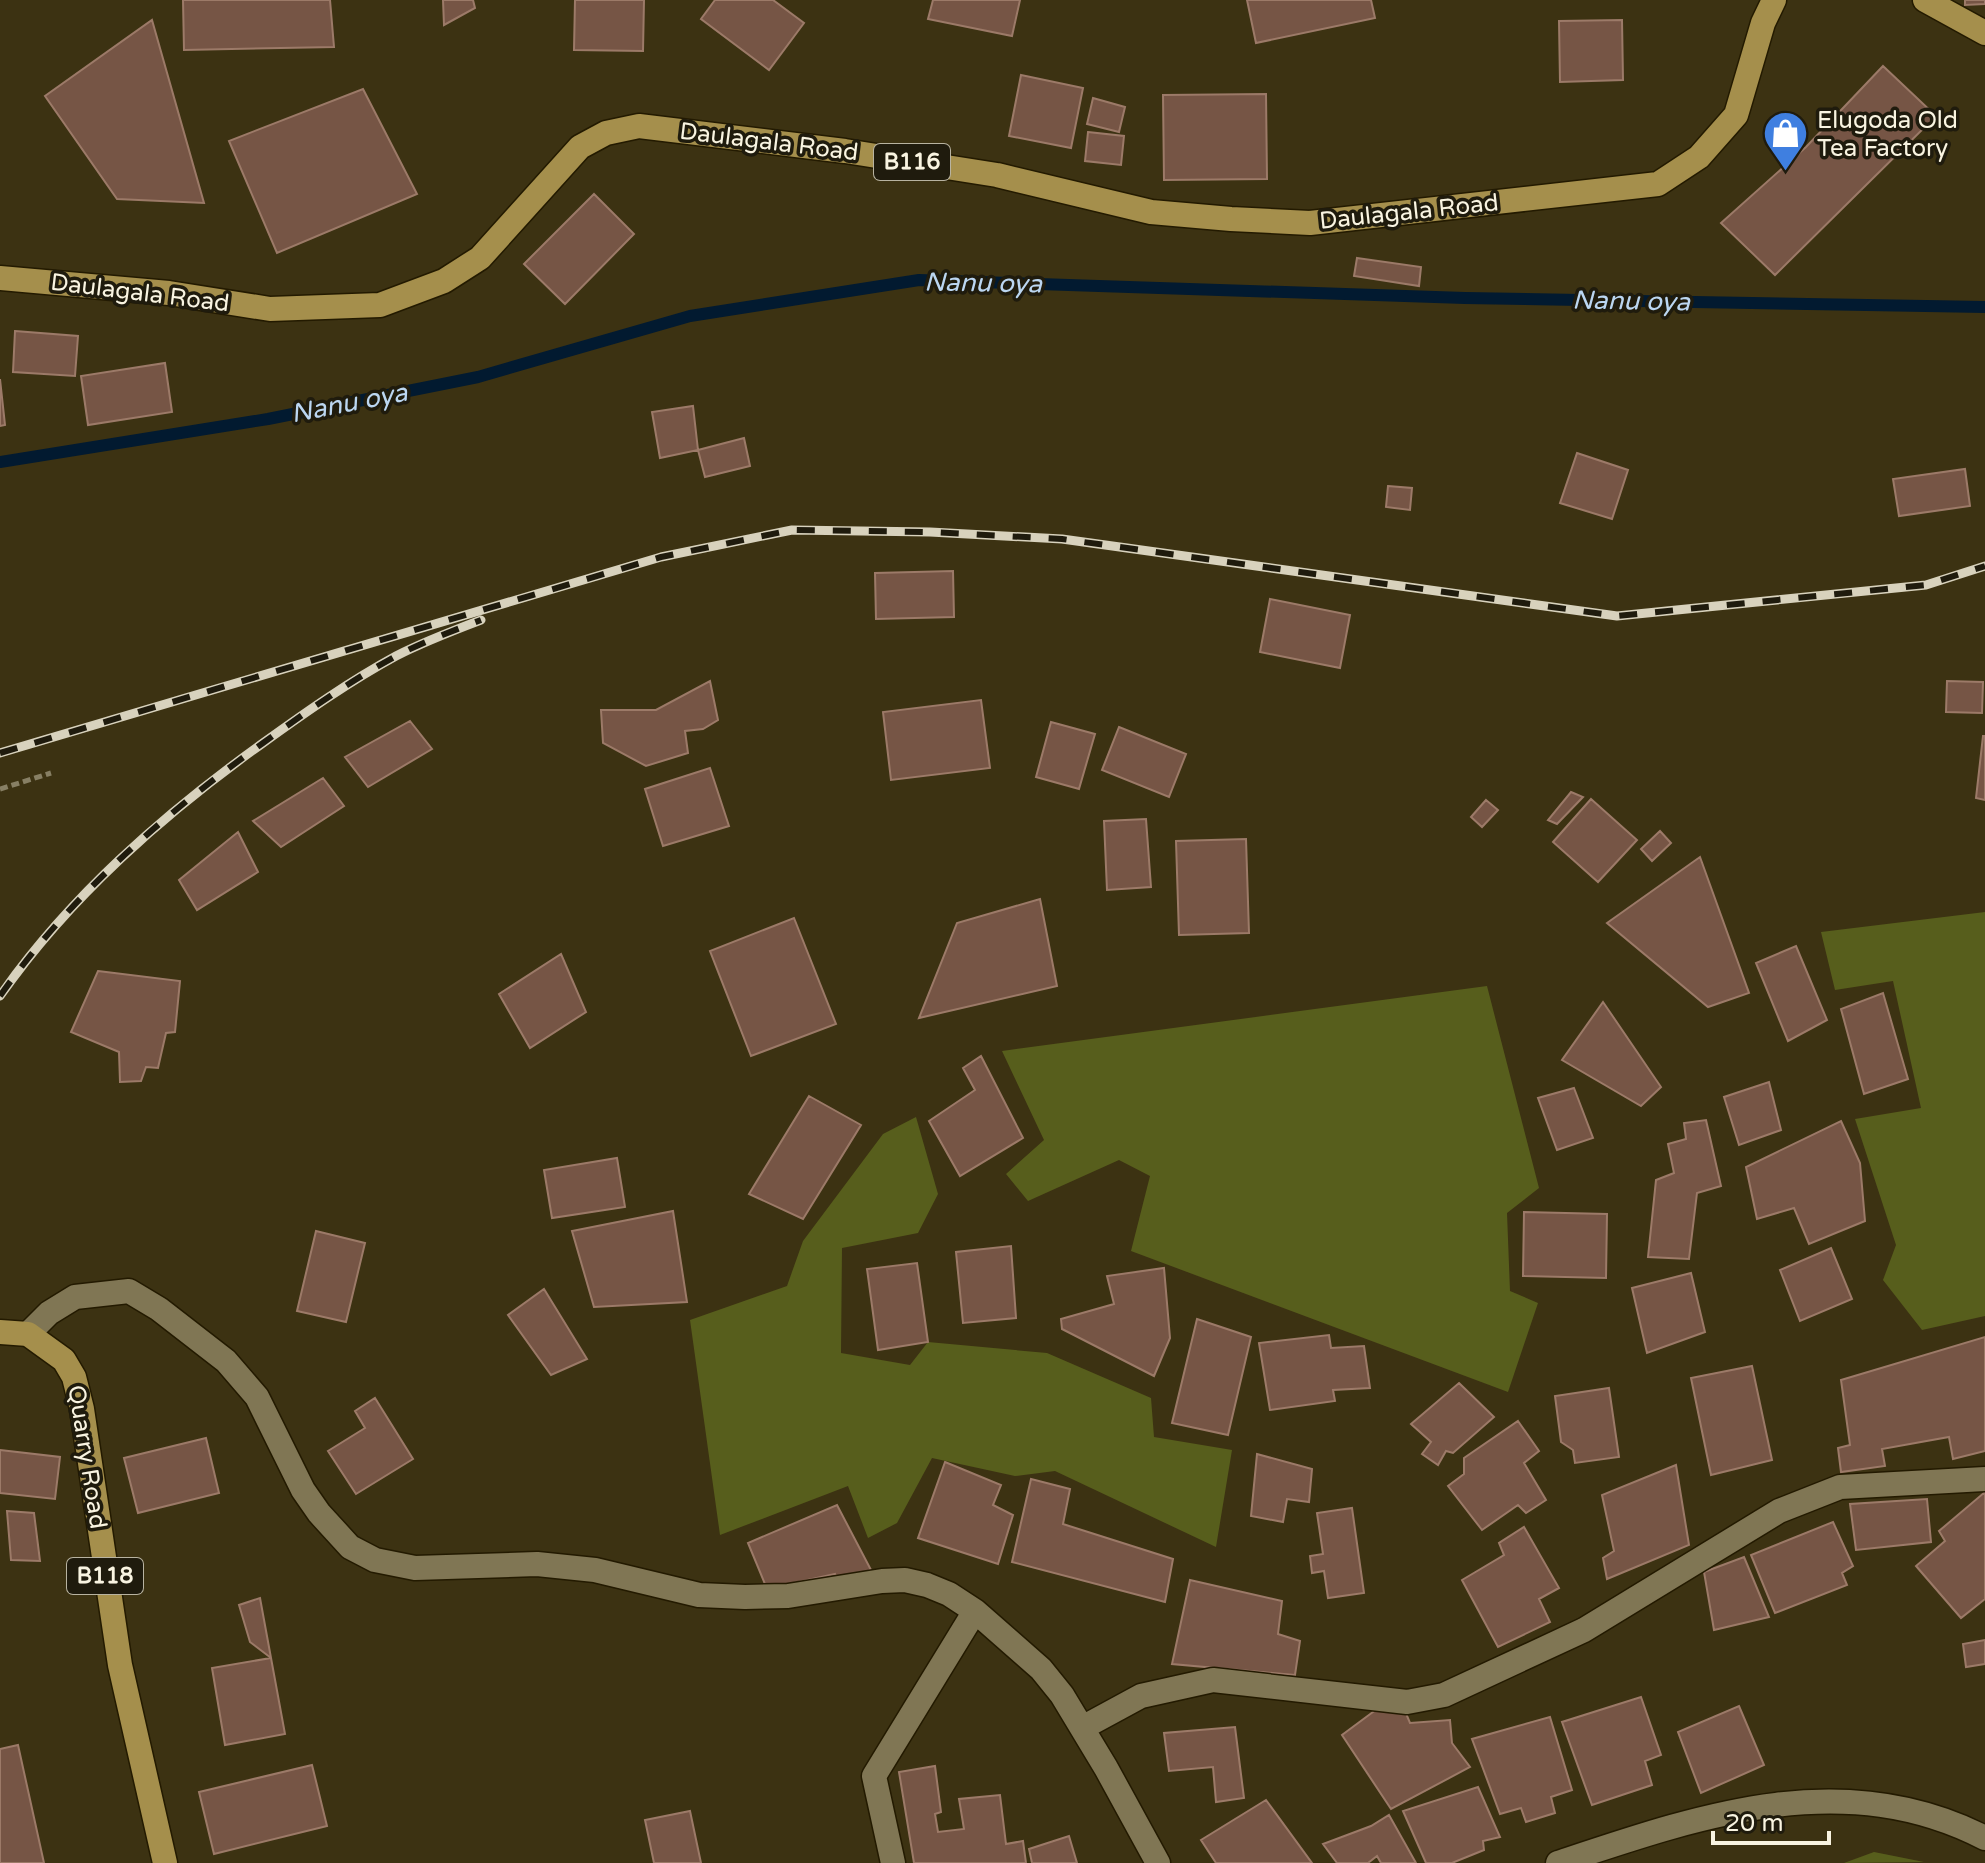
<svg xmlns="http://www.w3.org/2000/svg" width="1985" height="1863" viewBox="0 0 1985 1863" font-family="'Varela Round',sans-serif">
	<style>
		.forest { fill: #575e1c }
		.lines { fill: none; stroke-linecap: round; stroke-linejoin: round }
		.stream { stroke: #021a30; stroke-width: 12 }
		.building { fill: #765545; stroke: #9c7a68; stroke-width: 2 }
		.minor-casing { stroke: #231a00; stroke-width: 27 }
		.major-casing { stroke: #231a00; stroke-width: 27 }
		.path { stroke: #877f64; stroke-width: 5; stroke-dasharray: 8 4; stroke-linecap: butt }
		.minor { stroke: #807654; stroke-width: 24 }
		.major { stroke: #a58f4c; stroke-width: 24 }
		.rail-casing { stroke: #d8d2bd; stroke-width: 9 }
		.rail { stroke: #1f1b0d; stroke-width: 6; stroke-dasharray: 18; stroke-linecap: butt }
		.labels { text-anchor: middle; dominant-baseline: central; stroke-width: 7; stroke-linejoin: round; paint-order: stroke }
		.shield { fill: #1f1b0d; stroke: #b8b3a1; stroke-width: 2 }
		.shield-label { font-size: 22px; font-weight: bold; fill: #f9f4e1 }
		.poi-label { font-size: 24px; fill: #f9f4e1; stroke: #1f1b0d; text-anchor: start }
		.street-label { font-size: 24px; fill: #f9f4e1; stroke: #1f1b0d }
		.water-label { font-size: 26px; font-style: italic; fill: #bbd6f1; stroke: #1f1b0d }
	</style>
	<rect width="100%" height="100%" fill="#3c3212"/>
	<path class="forest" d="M1985,912V1316L1922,1330L1883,1280L1896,1245L1855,1119L1921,1108L1893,981L1835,990L1821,932Z
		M1487,986L1539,1188L1507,1213L1510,1291L1538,1303L1508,1392L1131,1251L1150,1176L1119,1160L1028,1201L1006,1174L1044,1140L1002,1051Z
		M916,1117L938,1194L918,1233L842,1248L841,1353L910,1365L928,1342L1047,1353L1151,1398L1154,1437L1232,1450L1216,1547L1055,1471L1015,1476L932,1458L897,1523L868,1538L848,1486L720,1535L690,1320L787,1286L803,1241L883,1134Z
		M1874,1852L1924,1862L1844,1863Z"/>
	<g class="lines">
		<path class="stream" d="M0,462L268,419L478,377L690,316L919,280L1465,298L1985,307"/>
	</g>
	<path class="building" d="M183,0H330L334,47L184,50Z
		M443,0H473L475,8L444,25Z
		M575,0H644L643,51L574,50Z
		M715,0H773L804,23L769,70L701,19Z
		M933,0H1020L1012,36L928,19Z
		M1247,0H1371L1375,18L1256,43Z
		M1965,0H1985V4L1965,5Z
		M152,20L204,203L117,199L45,96Z
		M1622,20L1623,80L1560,82L1559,21Z
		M1883,66L1936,116L1775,275L1721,223L1806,147Z
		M1021,75L1083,88L1071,148L1009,136Z
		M363,89L417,194L277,253L229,141Z
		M1266,94L1267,179L1164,180L1163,95Z
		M1093,98L1125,107L1119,132L1087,124Z
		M1088,132L1124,136L1121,165L1085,161Z
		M594,194L634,234L565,304L524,264Z
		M1357,258L1421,267L1419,286L1354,276Z
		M15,331L78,336L75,376L13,372Z
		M165,363L172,412L88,425L81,376Z
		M0,379L5,425L0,426Z
		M693,406L698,450L660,458L652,412Z
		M744,438L750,466L705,477L698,450Z
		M1577,453L1628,470L1612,519L1560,503Z
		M1965,469L1970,506L1899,516L1893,479Z
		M1388,486L1412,488L1410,510L1386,507Z
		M953,571L954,617L876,619L875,573Z
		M1270,599L1350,615L1340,668L1260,652Z
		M710,681L718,720L703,729L685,731L688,753L646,766L603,743L601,710H656Z
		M1947,681L1983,682L1982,713L1946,712Z
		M981,700L990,768L891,780L883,712Z
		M410,721L432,749L368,787L345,757Z
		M1051,722L1095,734L1079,789L1036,777Z
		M1119,727L1186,754L1169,797L1102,770Z
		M1983,736H1985V800L1976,798Z
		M710,768L729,826L663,846L645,789Z
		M323,778L344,806L281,847L253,821Z
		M1571,792L1583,797L1557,824L1548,820Z
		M1591,799L1637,840L1598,882L1553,842Z
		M1486,800L1498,810L1482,827L1471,817Z
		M1146,819L1151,887L1107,890L1104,821Z
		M1660,831L1671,843L1652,861L1641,849Z
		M238,832L258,872L197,910L179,880Z
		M1246,839L1249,933L1179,935L1176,841Z
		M1700,857L1749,993L1708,1007L1607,923Z
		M1040,899L1057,986L919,1018L957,923Z
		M794,918L836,1024L751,1056L710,951Z
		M1796,946L1827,1020L1788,1041L1756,963Z
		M561,954L586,1012L530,1048L499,994Z
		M98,971L180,981L175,1032L166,1033L158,1068L146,1067L141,1081L120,1082L119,1052L71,1032Z
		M1883,993L1908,1079L1864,1094L1841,1009Z
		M1603,1002L1661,1087L1641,1106L1562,1060Z
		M981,1056L1023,1138L960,1176L929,1121L975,1090L963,1068Z
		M1769,1082L1781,1130L1739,1145L1724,1097Z
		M1574,1088L1593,1138L1557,1150L1538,1098Z
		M809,1096L861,1125L803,1219L749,1194Z
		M1706,1120L1721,1186L1697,1193L1689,1259L1648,1257L1656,1180L1674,1173L1668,1144L1686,1139L1684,1123Z
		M1841,1121L1860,1163L1865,1221L1809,1244L1794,1208L1757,1219L1746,1167Z
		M617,1158L625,1207L552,1218L544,1170Z
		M673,1211L687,1302L594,1307L572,1231Z
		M1524,1212L1607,1214L1606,1278L1523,1276Z
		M316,1231L365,1243L346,1322L297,1311Z
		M1011,1246L1016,1318L963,1323L956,1252Z
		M1831,1248L1852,1299L1800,1321L1780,1270Z
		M917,1263L928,1342L878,1350L867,1269Z
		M1164,1268L1170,1338L1154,1376L1062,1329L1061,1319L1114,1304L1107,1276Z
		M1691,1273L1705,1332L1647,1353L1632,1288Z
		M544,1289L587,1359L551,1375L508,1315Z
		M1197,1319L1251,1337L1228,1435L1172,1423Z
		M1329,1335L1331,1348L1364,1346L1370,1388L1333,1390L1335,1401L1270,1410L1259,1343Z
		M1985,1337V1451L1953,1459L1949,1437L1882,1449L1885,1466L1841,1472L1838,1448L1850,1445L1841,1380Z
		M1752,1366L1772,1460L1711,1475L1691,1378Z
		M1459,1383L1494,1417L1453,1453L1446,1451L1438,1465L1422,1454L1431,1442L1411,1424Z
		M1609,1388L1619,1457L1575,1463L1573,1450L1561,1442L1555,1396Z
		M375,1398L413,1459L356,1494L328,1451L365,1428L355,1411Z
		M1518,1421L1539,1451L1524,1463L1546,1500L1526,1513L1518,1505L1482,1530L1448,1486L1464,1474V1458Z
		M206,1438L219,1493L138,1513L124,1458Z
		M0,1450L60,1457L55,1499L0,1493Z
		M1257,1454L1312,1469L1309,1502L1287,1499L1283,1522L1251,1516Z
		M945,1462L1001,1485L993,1505L1013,1515L998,1564L918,1538Z
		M1676,1465L1689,1545L1607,1579L1603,1558L1614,1551L1602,1495Z
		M1031,1479L1070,1489L1063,1524L1173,1559L1165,1602L1012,1562Z
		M1985,1492V1599L1961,1618L1916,1566L1945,1541L1939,1531Z
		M1927,1499L1931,1542L1856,1550L1850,1504Z
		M837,1505L871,1570L838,1582L835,1574L767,1589L748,1543Z
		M1352,1508L1364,1593L1328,1598L1324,1571L1312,1573L1310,1556L1323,1554L1317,1513Z
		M7,1511L34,1513L40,1561L11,1560Z
		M1833,1522L1853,1566L1842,1573L1847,1585L1775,1613L1751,1555Z
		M1524,1527L1559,1588L1539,1599L1550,1622L1498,1647L1462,1580L1504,1555L1499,1543Z
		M1744,1557L1769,1617L1714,1630L1704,1572Z
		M1190,1580L1282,1601L1278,1634L1300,1641L1295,1675L1172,1664Z
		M260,1598L271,1658L250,1642L239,1605Z
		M1985,1640V1664L1966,1667L1963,1644Z
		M271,1658L285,1734L225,1745L212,1668Z
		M1641,1697L1661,1755L1645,1761L1652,1785L1592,1805L1562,1722Z
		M1739,1706L1764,1765L1701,1793L1678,1732Z
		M1377,1709L1405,1711L1410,1723L1450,1720L1452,1743L1470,1767L1391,1809L1342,1735Z
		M1550,1717L1572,1790L1551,1797L1555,1813L1526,1822L1521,1808L1500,1814L1472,1739Z
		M1235,1727L1244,1798L1216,1802L1213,1767L1169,1771L1164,1733Z
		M18,1745L44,1863H0V1749Z
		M312,1765L327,1826L214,1854L199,1792Z
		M935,1766L941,1812L935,1814L938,1832L964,1829L959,1799L1000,1795L1006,1844L1023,1841L1026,1863H914L899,1772Z
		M1478,1787L1500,1837L1483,1841L1484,1850L1452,1863H1426L1403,1811Z
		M1266,1800L1312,1863H1216L1201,1840Z
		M690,1811L701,1863H654L645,1820Z
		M1389,1815L1416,1863H1381L1377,1856L1368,1863H1337L1323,1844L1371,1826Z
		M1069,1836L1077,1863H1032L1029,1849Z"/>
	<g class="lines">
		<defs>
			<path id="minor" d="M28,1334L49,1313L75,1297L129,1291L159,1309L226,1361L257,1397L303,1490L319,1513L350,1547L375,1560L415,1568L537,1564L595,1570L699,1595L745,1597L788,1596L882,1581L905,1580L927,1585L949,1594L975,1611L1041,1669L1062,1695L1106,1768L1158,1863
				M1082,1728L1141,1696L1213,1680L1407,1702L1444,1695L1584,1630L1779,1511L1840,1487L1985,1479
				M893,1863L874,1776L975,1611
				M1558,1863C1699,1816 1843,1765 1985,1838"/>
			<path id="major" d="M1925,0L1985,33
				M0,278L169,293L270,309L380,305L444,281L480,258L580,147L606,133L639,126L845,151L997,175L1151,212L1231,219L1310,223L1658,184L1699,157L1736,115L1763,23L1774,0
				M0,1332L28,1334L64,1360L74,1377L82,1409L120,1665L165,1863"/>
		</defs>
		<use href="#minor" class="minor-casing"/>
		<use href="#major" class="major-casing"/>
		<path class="path" d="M0,789L51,773"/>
		<use href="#minor" class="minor"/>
		<use href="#major" class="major"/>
		<defs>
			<path id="rail" d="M0,753L661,557L792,530L930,532L1062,539L1617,616L1926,585L1985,566
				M0,996C70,896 164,814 263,743C306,712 350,681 396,656C423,642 452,631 481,620"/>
		</defs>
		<use href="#rail" class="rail-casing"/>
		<use href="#rail" class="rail"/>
	</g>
	<defs>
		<symbol id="shop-pin" viewBox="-11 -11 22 30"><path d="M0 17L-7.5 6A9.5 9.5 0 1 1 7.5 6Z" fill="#3f7fe0" stroke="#1f1b0d"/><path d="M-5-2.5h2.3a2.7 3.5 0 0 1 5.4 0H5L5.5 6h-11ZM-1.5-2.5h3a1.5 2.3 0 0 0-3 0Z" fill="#fff"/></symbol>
	</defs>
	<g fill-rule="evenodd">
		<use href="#shop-pin" x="1760" y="108" width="51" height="69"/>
	</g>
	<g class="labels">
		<g class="shield">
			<rect x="874" y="144" width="76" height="36" rx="6"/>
			<rect x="67" y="1558" width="76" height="36" rx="6"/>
		</g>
		<g class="shield-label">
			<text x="912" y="162">B116</text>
			<text x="105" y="1576">B118</text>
		</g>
		<g class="poi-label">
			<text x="1817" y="120">Elugoda Old<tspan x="1817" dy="28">Tea Factory</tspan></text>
		</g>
		<g class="street-label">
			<text transform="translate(769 142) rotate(7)">Daulagala Road</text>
			<text transform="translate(1409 212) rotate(-6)">Daulagala Road</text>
			<text transform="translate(140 293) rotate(7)">Daulagala Road</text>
			<text transform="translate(87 1457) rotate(81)">Quarry Road</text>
		</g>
		<g class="water-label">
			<text transform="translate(983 283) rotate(1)">Nanu oya</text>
			<text transform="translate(1631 301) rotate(1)">Nanu oya</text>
			<text transform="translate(349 403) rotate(-11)">Nanu oya</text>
		</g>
	</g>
	<path d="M1713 1831v12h116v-12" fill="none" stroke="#f9f4e1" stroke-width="4"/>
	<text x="1725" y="1831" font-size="24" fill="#f9f4e1" stroke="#1f1b0d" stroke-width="6" paint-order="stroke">20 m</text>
</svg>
